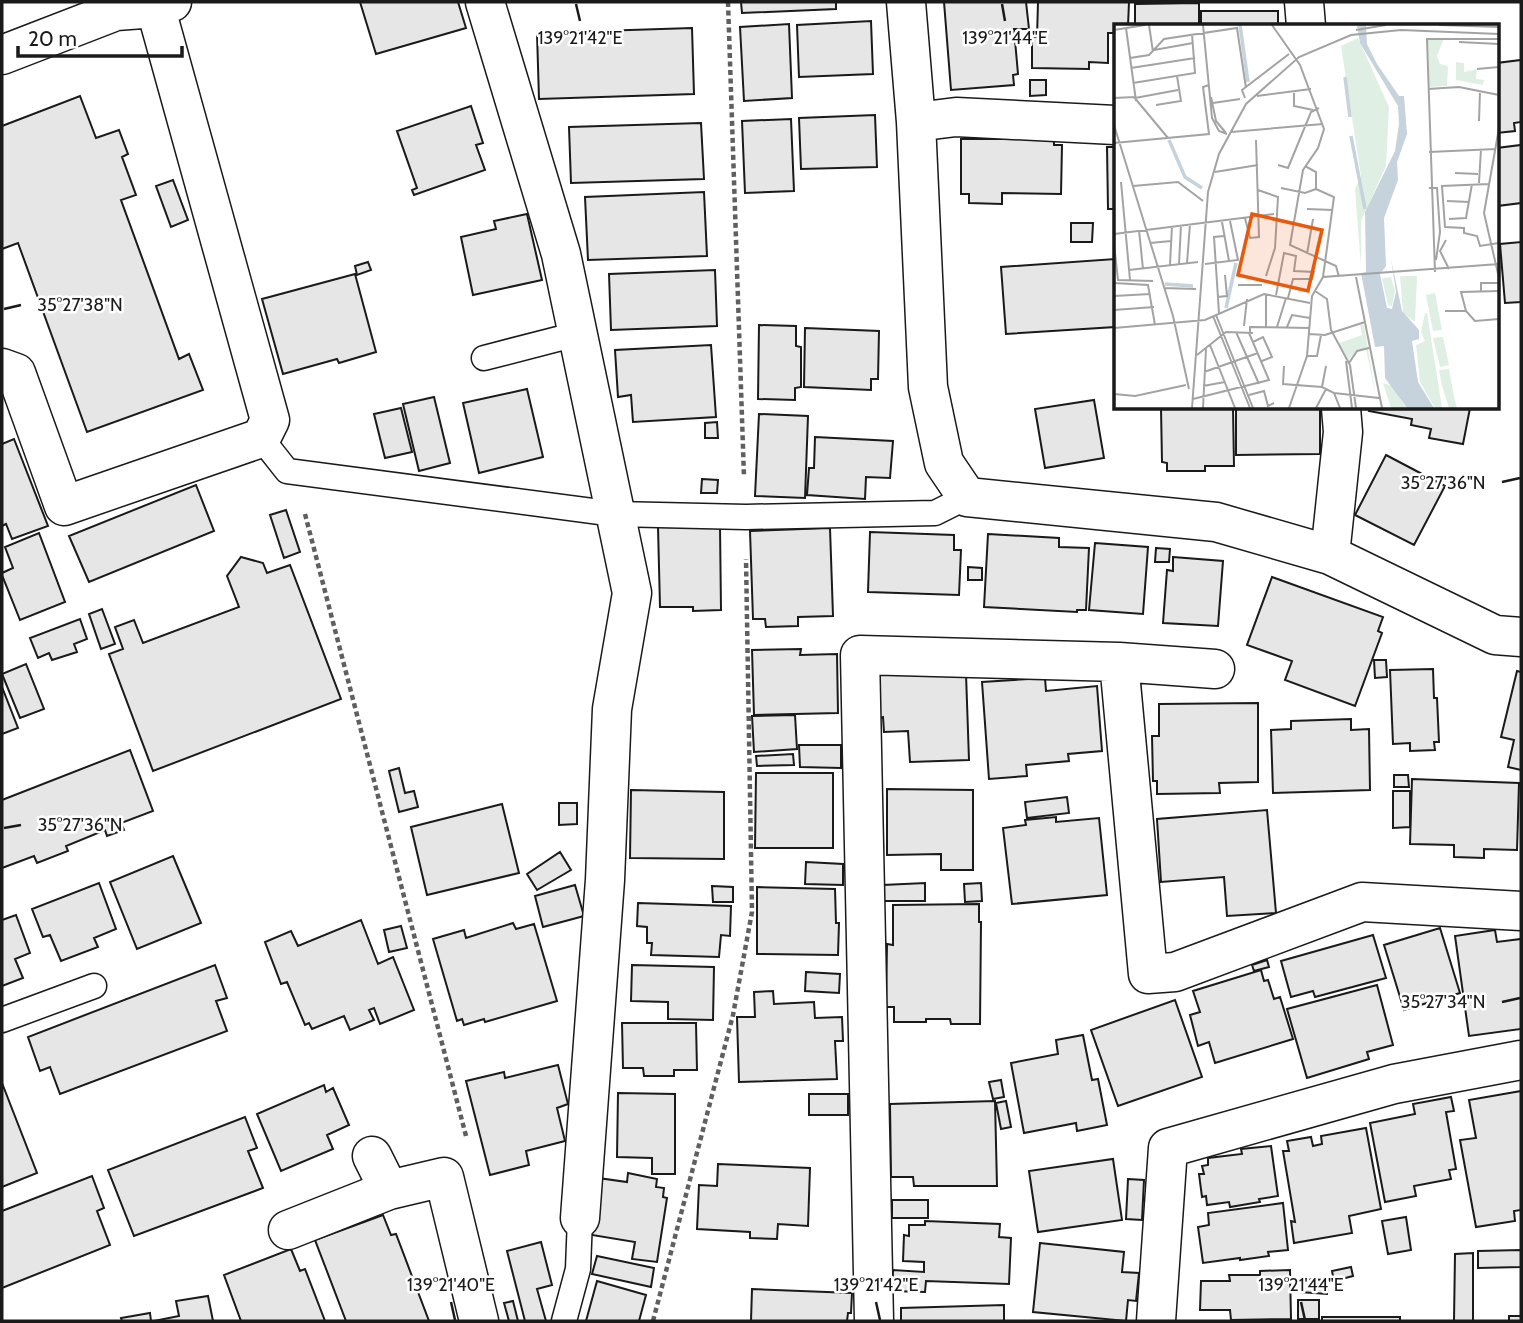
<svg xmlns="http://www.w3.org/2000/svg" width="1523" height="1323" viewBox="0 0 1523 1323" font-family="Cabin,sans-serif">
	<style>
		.building { fill: #e6e6e6; stroke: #1a1a1a; stroke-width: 2 }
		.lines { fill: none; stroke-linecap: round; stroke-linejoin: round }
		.service-casing { stroke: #1a1a1a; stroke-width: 27 }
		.minor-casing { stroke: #1a1a1a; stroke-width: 41 }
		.path { stroke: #5f5f5f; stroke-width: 4.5; stroke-dasharray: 5 3.5; stroke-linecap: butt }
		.service { stroke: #fff; stroke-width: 24 }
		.minor { stroke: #fff; stroke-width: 38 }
		.ticks { fill: none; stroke: #1a1a1a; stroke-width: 2.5 }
		.inset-river { fill: none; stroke: #c6d2dc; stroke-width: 3.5 }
		.inset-road { fill: none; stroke: #a3a3a3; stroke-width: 2 }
		.view { fill: #e8590c; fill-opacity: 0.15; stroke: #e8590c; stroke-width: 3.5 }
		.inset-edge { fill: none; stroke: #1a1a1a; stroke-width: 3.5 }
		.ticks-label { font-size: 18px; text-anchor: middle; fill: #1a1a1a; stroke: #fff; stroke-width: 5; stroke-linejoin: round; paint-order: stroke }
	</style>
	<rect width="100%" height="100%" fill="#fff"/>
	<path class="building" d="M360,2H458L466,28L376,54Z
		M741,2H836V9L742,13Z
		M944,2H1026L1029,29H1014L1018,74L1013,75L1014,85L951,90Z
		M1038,2H1129L1128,26H1115V33H1108V63L1089,62V69L1032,68V37H1037Z
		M1199,3V26H1135V4Z
		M1201,11H1278V26H1201Z
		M871,21L873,74L799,77L797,25Z
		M789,24L792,98L744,101L740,27Z
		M692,28L694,94L539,99L537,33Z
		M1521,60V122L1514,123L1515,131L1497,133V63Z
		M1030,80H1046V95L1030,96Z
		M80,96L96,138L119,130L128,154L122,157L136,195L121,200L179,359L189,354L203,390L87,432L18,243L2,249V126Z
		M471,106L483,143L476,145L485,170L414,195L412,190L417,188L397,131Z
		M875,115L877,167L801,169L799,118Z
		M791,119L794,191L745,193L742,121Z
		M701,123L704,179L571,183L569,127Z
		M961,139H1054V145H1062L1061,194L1002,193V204L969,203V194H961Z
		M1521,145V203L1497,206V148Z
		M1107,147H1115V209H1108Z
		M173,180L188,220L171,227L156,186Z
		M704,192L707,256L588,260L585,197Z
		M527,214L542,280L473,295L461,237L496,229L494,221Z
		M1071,223H1093L1092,242H1071Z
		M1521,242V302L1505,303L1500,244Z
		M1115,259V327L1006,334L1001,267Z
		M368,262L371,270L357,275L355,266Z
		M715,270L717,326L611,330L609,274Z
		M355,274L376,352L339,363L337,359L283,374L262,299Z
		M759,325L796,326V346L801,347V387L795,388V400L758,399Z
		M805,328L879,331L878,379H871V390L804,387Z
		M711,345L716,417L633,422L631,395L618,397L615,350Z
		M527,389L543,457L479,473L463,403Z
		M434,397L450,463L419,471L403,404Z
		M1094,400L1104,458L1045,468L1035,409Z
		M401,408L412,452L385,458L374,414Z
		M1161,408H1233L1234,466H1205V471H1167V463L1162,462Z
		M1236,408H1320V454L1236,455Z
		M1370,408H1470L1463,444L1429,438L1431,429L1411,425L1412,419L1369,411Z
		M759,414L808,416L805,498L755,496Z
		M717,422L718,438H705V423Z
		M815,437L893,441L890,478L866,477L865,499L807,495L809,468H814Z
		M14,439L48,526L12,539L6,524L2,526V444Z
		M1386,455L1445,486L1414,545L1355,515Z
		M702,479L718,480L717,493H701Z
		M196,485L214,531L89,582L69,536Z
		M286,510L300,552L284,558L270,515Z
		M720,526L721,610L693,611V607H660L658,527Z
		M830,528L833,616L798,617V626L766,627L765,619H753L750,531Z
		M870,532L954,535V550H961L959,595L868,592Z
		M39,533L65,602L20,620L2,575V573L13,568L5,547Z
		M988,534L1059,538V547L1089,548L1086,610H1077V612L984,607Z
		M1095,543L1148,547L1143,614L1089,610Z
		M1156,548L1170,549L1169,562H1155Z
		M241,557L263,563L267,573L290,565L341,699L153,771L109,654L123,649L115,627L134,620L143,643L239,607L227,576Z
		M1173,557L1223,561L1218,626L1163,623L1167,570L1173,571Z
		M968,567L982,568V580H968Z
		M1272,577L1383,617L1378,631L1382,633L1355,706L1285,680L1292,661L1247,645Z
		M102,609L115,644L101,649L89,614Z
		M80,619L87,639L74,644L77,652L52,660L49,653L38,658L30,638Z
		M801,649L800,655L837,654L838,713L754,715L752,650Z
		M1374,660H1386L1387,677L1375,678Z
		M26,664L44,709L20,718L2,674Z
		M1433,669L1434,698H1437L1439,742H1434L1435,750L1410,751V743L1393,744L1390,670Z
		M1517,671L1521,672V770L1508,767L1514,740L1501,737Z
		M877,673L966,674L969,760L910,762L908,731L884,732L883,717L880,718Z
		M1045,678L1046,691L1097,686L1102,751L1068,754L1069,761L1026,765L1027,776L989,779L982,682Z
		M2,687L18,728L2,734Z
		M1258,703V782L1219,783L1220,793L1157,794V781H1153L1152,736H1159V704Z
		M795,715L797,749L754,752L752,716Z
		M1351,719V730L1369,729L1370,790L1273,793L1271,730L1291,729V721Z
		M799,745H841V768L800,767Z
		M130,750L153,811L121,823L124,830L107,836L105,830L66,846L68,851L37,863L34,856L2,868V800Z
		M793,754L794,765L757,766L756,756Z
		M399,768L405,793L414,791L418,807L399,812L389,771Z
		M756,773H833V848H755Z
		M1394,775H1408L1409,787H1394Z
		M1412,779L1519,783L1517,850L1484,849V858L1454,857V845L1410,844Z
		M887,789L973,790V870H941V854L887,855Z
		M631,790L724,792V859L630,858Z
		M1393,791H1410V827L1393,828Z
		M1067,797L1069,813L1027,818L1025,802Z
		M559,803H577V824L559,825Z
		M502,804L519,873L427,895L411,827Z
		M1267,810L1276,913L1227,916L1224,877L1161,882L1157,819Z
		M1056,817V822L1099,818L1107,895L1012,904L1003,828L1026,825L1025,820Z
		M560,852L571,870L537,890L527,874Z
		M173,856L201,923L137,949L110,882Z
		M806,862L843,864V885L805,884Z
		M99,883L116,929L94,938L98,947L61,961L50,935L43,937L32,909Z
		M925,883V901H883V885Z
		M981,883L982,901L965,902L964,884Z
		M575,885L584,916L543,927L535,896Z
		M712,886L733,887V902H713Z
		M757,887L835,889L836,923H839L838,955L757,954Z
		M638,903L731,906L730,936L721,935L719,957L651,955L652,943H647V927L637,926Z
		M979,904V922H981L980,1024H951L950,1019H926V1022H894V1007H886L887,944L893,945V905Z
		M16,915L30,953L15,959L23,978L2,986V920Z
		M361,920L378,964L393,957L414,1010L380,1024L374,1008L369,1010L374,1020L350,1030L344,1016L312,1029L309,1023L305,1025L287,982L281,984L265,942L291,931L298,946Z
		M513,923L516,929L534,924L557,1001L485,1022L484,1019L464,1025L462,1019L457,1021L433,939L464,930L466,938Z
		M401,926L407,948L389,952L384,930Z
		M1440,928L1460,993L1404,1010L1384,945Z
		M1495,930L1497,942L1521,939V1029L1469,1036L1455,936Z
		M1373,935L1386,978L1315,997L1313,991L1291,997L1281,961Z
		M1267,960L1269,967L1254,971L1252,965Z
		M215,965L227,998L216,1001L227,1031L60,1094L50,1067L40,1071L28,1037Z
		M632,965L714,967L713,1020L668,1019V1002L631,1001Z
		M1261,970L1264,981L1268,980L1274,999L1280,997L1293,1039L1215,1063L1209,1042L1198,1046L1190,1015L1200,1012L1193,991Z
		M806,972L840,974L839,993L805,991Z
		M1377,985L1393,1045L1367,1052L1369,1059L1307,1078L1287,1009Z
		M773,991L774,1004L814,1002L815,1018L842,1017L843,1041H835L837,1079L739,1082L737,1017H755L754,992Z
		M1175,1000L1202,1077L1118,1106L1091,1030Z
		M622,1023H696L697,1070H674V1076H644L643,1068H623Z
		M1083,1035L1092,1080L1098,1079L1107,1125L1077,1131L1076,1123L1024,1133L1011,1063L1058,1054L1056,1040Z
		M558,1065L568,1104L557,1108L565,1141L526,1151L529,1165L490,1175L466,1081L504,1072L505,1078Z
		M1001,1080L1004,1097L993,1099L989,1082Z
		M2,1083L37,1173L2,1187Z
		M324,1085L326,1092L333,1088L349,1125L327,1135L333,1149L281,1171L257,1114Z
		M1521,1091V1210L1514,1211L1515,1221L1476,1227L1460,1140L1476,1138L1469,1100Z
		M618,1093L675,1094V1174H652V1158L617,1157Z
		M809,1094H848V1115H809Z
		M1451,1097L1454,1111L1446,1112L1456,1169L1449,1170L1451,1179L1414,1186L1416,1196L1385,1202L1370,1123L1415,1114L1413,1104Z
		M995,1101L997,1186H914L913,1177H891L890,1104Z
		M1006,1101L1011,1127L1001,1129L996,1103Z
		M245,1117L257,1148L248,1151L263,1188L134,1236L108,1170Z
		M1366,1128L1381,1209L1349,1216L1352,1233L1294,1243L1291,1221L1295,1222L1283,1151H1289L1287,1141L1311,1137L1313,1146L1322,1144L1321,1136Z
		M1271,1146L1278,1196L1259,1199L1260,1202L1230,1207L1229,1202L1207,1205L1206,1196L1202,1197L1199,1174H1204L1202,1166L1208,1165V1158L1242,1154L1241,1149Z
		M1113,1159L1122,1220L1038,1232L1029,1171Z
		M718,1164L810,1168L808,1226L778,1224L777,1239L750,1238V1232L697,1229L699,1185L717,1186Z
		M628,1173L657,1179L656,1187L664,1188L663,1197L667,1198L657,1262L632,1259L635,1242L592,1235L598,1178L627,1182Z
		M92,1176L104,1208L97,1211L110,1245L2,1288V1211Z
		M1128,1179L1144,1180L1142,1220L1126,1219Z
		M892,1200H928V1218H892Z
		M1283,1203L1288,1250L1268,1252L1269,1256L1240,1260V1258L1203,1263L1198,1227L1209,1225L1208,1213Z
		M383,1215L391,1235L396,1234L429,1321H346L315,1240Z
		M1406,1217L1411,1250L1388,1254L1382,1221Z
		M925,1221L1000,1224L999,1237L1011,1238L1009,1284L926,1281L925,1292L892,1291L893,1270L924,1272V1262L903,1261L904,1235L909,1236V1225H925Z
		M541,1242L552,1285L537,1289L546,1321H525L507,1251Z
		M1040,1243L1124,1252L1122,1272L1139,1273L1136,1301L1128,1300L1126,1321L1033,1312Z
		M291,1249L300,1271L305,1269L325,1321H241L224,1275Z
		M1521,1250V1267L1478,1268V1251Z
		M1473,1253V1321H1454L1455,1254Z
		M597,1256L654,1268L651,1287L592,1274Z
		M1351,1267L1353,1276L1334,1281L1332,1271Z
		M1290,1270L1291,1319L1231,1320L1230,1310H1200L1201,1281H1230L1229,1275H1260V1271Z
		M1300,1279L1328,1280L1327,1294L1300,1292Z
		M597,1281L646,1295L639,1321H586Z
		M752,1289L852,1293L851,1313H848L847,1321H751Z
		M208,1296L213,1321H154L179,1316L176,1301Z
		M1298,1300H1319V1319H1298Z
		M513,1301L518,1321H509L504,1303Z
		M1004,1305V1321H901V1308Z
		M150,1313L151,1321H122L121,1318Z
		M1509,1316H1521V1321H1509Z
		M1322,1317H1400V1321H1322Z"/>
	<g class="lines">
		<defs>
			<path id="service" d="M484,358L577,334
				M261,438L287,471L615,514L746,517L935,513L967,497
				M2,1020L94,986
				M564,1321L578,1269L580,1218"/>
			<path id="minor" d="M485,2L561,254L632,593L612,709L605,880L580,1218
				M906,2L916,122L928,387L944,463L967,497L1216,522L1330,555L1495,635L1521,637
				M1304,2L1306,26
				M2,55L116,11L156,8L172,2
				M916,122L956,117L1115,125
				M2,368L16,373L64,506L261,438L270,420L154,2
				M1330,555L1343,432L1341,408
				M1119,662L1215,669
				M372,1156L389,1190L444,1177L479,1321
				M288,1230L389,1190
				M874,1321L860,655L1119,662L1148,974L1175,972L1362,902L1521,911
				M1156,1321L1168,1148L1394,1084L1521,1060"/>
		</defs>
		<use href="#service" class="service-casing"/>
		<use href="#minor" class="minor-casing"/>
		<path class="path" d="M728,2L744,477
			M305,514L466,1136
			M653,1321L733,1015L752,912L746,559"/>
		<use href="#service" class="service"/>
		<use href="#minor" class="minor"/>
	</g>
	<path class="ticks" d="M576,4L580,21M1002,4L1005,21M4,309L21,305M1502,482L1520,478M4,828L21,825M1502,1002L1520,998M451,1302L455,1320M876,1302L880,1320M1301,1302L1305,1320"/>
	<g transform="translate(1114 24)">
		<rect width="385" height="385" fill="#fff"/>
		<path d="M244,14L275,83L272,142L247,197V243L241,165L247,152L227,22ZM330,14L323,32L326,40L334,42L333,62L315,63L314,16ZM342,38L350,39V48L363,45L362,55L370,56L369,61L342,56ZM286,252H303L301,298L289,289ZM277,253L281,267L278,282L274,281L268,254ZM321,269L328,306L319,307L312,271ZM311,289H313L328,384H321L306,358L302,321L311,317L307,308ZM246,300L250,301L262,373L252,325L242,326L235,336L225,319L248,311ZM329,313L335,341L326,343L319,314ZM335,345L340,373L343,384H335L328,362L325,346ZM269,359L278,362L292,384H277Z" fill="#e0efe3"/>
		<path d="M243,1H252L253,20L263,40L285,72H290L293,110L283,138L284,156L270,194L272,242L266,250L273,284L278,285L282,268L277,235L288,287L305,306V315L298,317L304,358L320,384H293L271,354L270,322L261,323L247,249L252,248L251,188L281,127L285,100L284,82L246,19Z" fill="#c6d2dc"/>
		<path class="inset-river" d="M126,1L134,58M231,53L236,93M237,112L251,185M55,116L71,153L88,164M51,260L79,262M112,284L122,239"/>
		<path class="inset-road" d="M35,1L39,28M89,1L98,94L105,107L113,110M158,1L186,41L210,105L204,124L189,146L176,221L222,242L225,253M325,1L385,3M12,4L22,77M0,6L31,1M242,6L272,1M345,18L385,20M40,26L79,19M16,34L35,31L50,15L123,4L132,64M17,44L81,34M363,45L385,43M19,59L81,49L78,10M314,65L345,63L385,71M180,67V82L199,86M143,72L197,65M97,73L102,97L112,109M0,74L20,73L54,114M21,74L64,66M131,74L128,66L175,30M99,79L126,75M42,81L67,77L63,52M365,97L366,67M0,101L59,292L75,365M385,104L370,189L385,254M117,108L209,100M0,119L95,110L89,63L95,61M315,128L382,125M164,141L174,144L197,88L205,84M191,142L202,148V165L220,173L209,253M101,148L144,141M341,149L364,150M7,158L16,256M365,159L367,125M375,160L328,162L331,203L350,204V209L363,212L366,222L385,219M19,162L64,158L89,177M167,164L191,169L202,165M315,164H323L326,208L322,236M144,166L164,173L161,224L152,252M333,177L355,178M193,185L219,186M131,194L136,214L145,213L142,116M335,195L352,194L358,160M108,198L115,237M25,206L29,245M0,210L160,190M332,216L326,227L335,245M36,219L57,217M0,220L4,256L39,257M193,230L199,195M73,239L76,200M65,240L67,201M91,240L124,236L116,197M56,241L58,202M15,246L84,238M321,248L313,15H385M242,253L268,384M0,259L34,261L41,301M124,261H148M50,264L82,265M201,267L213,275L217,306L236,341L242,384M367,267V259H385M152,270V303M162,271L170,229L182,232L180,247L200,248L198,255H179L174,274M0,272L36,270M103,273L113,272L111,251M0,286L40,283M331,287H352L361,297L385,295M352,287L347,268L385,267M105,289L100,213L110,212M102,291L139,384M99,292L136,384M130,302L133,275M163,303L172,274M173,303L178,291L196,294M0,304L91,296L150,270L196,279M122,308L145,360M136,309V303L196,304M195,310L211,311L251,298M139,318L149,313L158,333L148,337M96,321L121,384M83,331L112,308L139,309M193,332H203L207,311M232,337L238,384M235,339L243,327L255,324M170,342L169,360L208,363L220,369L226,384M90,348L144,329M89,362L111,358M208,363L212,342M220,369L265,374M0,370L21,372L72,361M135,371L150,367L154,382L160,379M79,375L155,356L135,309M78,384L94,168L105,130L132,80L185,33L237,11L287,6L385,10M89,384L92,325M175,384L193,332L198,272L209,253L385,240M202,384L212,365"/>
		<path class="view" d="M138,190L208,206L194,267L124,251Z"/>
		<rect width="385" height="385" class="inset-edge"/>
	</g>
	<g class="ticks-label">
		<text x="580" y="44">139°21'42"E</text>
		<text x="1005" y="44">139°21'44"E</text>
		<text x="80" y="311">35°27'38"N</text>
		<text x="1443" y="489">35°27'36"N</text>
		<text x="80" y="831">35°27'36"N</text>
		<text x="1443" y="1008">35°27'34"N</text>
		<text x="451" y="1291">139°21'40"E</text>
		<text x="876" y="1291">139°21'42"E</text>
		<text x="1301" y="1291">139°21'44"E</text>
	</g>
	<rect width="1523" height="1323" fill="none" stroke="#1a1a1a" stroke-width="7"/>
	<path d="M18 46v10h164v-10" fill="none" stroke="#1a1a1a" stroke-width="3.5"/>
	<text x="28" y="46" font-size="21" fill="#1a1a1a" stroke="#ffffff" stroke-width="5" paint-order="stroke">20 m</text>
</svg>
